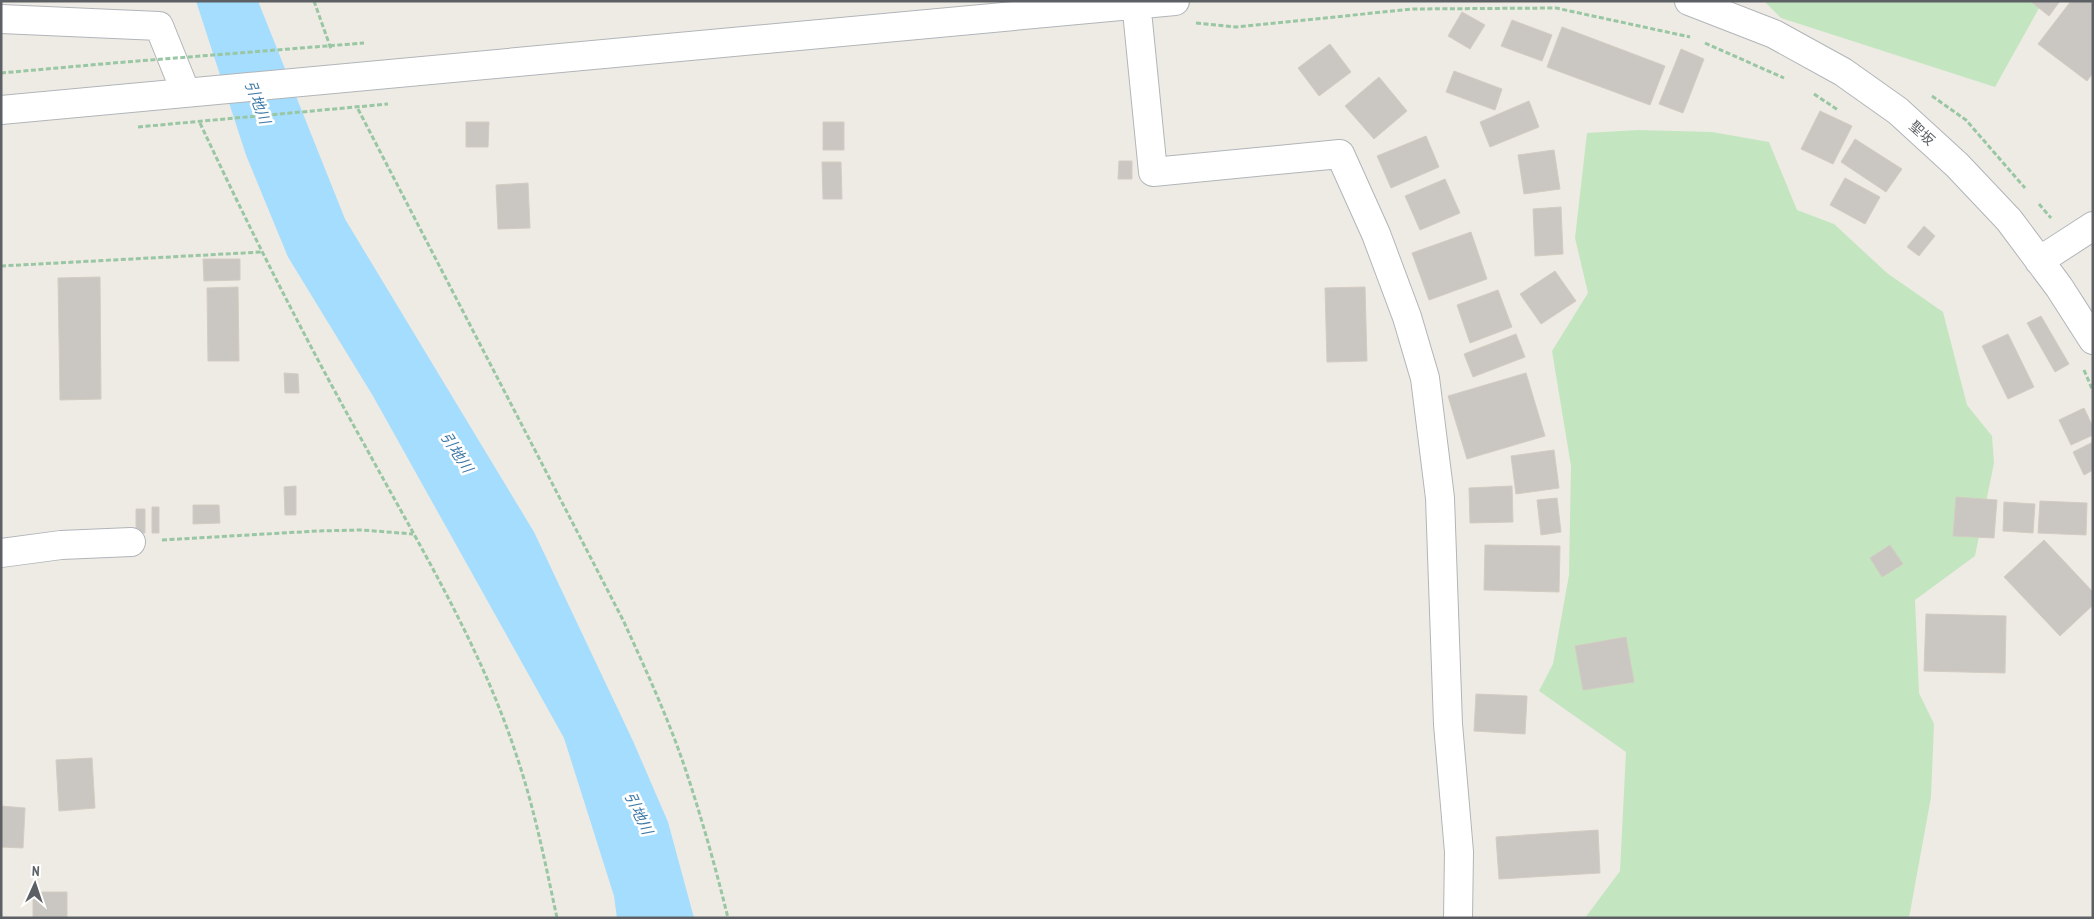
<svg xmlns="http://www.w3.org/2000/svg" width="2094" height="919" viewBox="0 0 2094 919" font-family="'PT Sans Narrow','Noto Sans JP',sans-serif">
	<style>
		.green { fill: #c3e6c0 }
		.water { fill: #a4ddfe }
		.building { fill: #cac6c1; stroke: #d3ccc2 }
		.lines { fill: none; stroke-linecap: round; stroke-linejoin: round }
		.minor-casing { stroke: #b1b5b9; stroke-width: 30 }
		.path { stroke: #99c6a3; stroke-width: 3; stroke-dasharray: 5 2.5; stroke-linecap: butt }
		.minor { stroke: #fff; stroke-width: 28 }
		.path-bridge { stroke: #99c6a3; stroke-width: 3; stroke-dasharray: 5 2.5; stroke-linecap: butt }
		.labels { text-anchor: middle; dominant-baseline: central; stroke-width: 5; stroke-linejoin: round; paint-order: stroke }
		.street-label { font-size: 14px; fill: #5c6064; stroke: #fff }
		.water-label { font-size: 15px; font-style: italic; fill: #3e79a7; stroke: #fff }
	</style>
	<rect width="100%" height="100%" fill="#eeebe4"/>
	<path class="green" d="M1764,1H2043L1995,87L1781,18Z
		M1638,130L1712,132L1769,142L1797,210L1834,224L1887,273L1943,312L1967,405L1992,436L1994,463L1975,556L1915,600L1919,693L1934,724L1931,797L1909,918H1585L1620,871L1626,752L1539,691L1553,664L1569,575L1571,466L1552,351L1588,293L1575,238L1587,133Z"/>
	<path class="water" d="M196,1H258L345,219L534,532L633,741L668,822L694,918H617L614,896L564,738L373,396L288,257L246,155Z"/>
	<path class="building" d="M2030,1H2060L2049,16Z
		M2071,1H2093V73L2087,81L2038,44Z
		M1462,12L1485,25L1470,49L1448,36Z
		M1512,20L1552,35L1542,61L1501,46Z
		M1562,27L1665,66L1650,105L1547,67Z
		M1330,44L1351,72L1319,96L1298,68Z
		M1681,49L1704,59L1683,113L1659,104Z
		M1454,71L1502,89L1495,110L1446,92Z
		M1379,77L1407,111L1374,139L1345,106Z
		M1529,101L1539,127L1490,147L1480,122Z
		M1820,111L1852,126L1833,164L1801,149Z
		M466,122H489L488,147H466Z
		M823,122H844V150H823Z
		M1426,136L1439,167L1391,188L1377,156Z
		M1855,139L1902,169L1886,192L1841,162Z
		M1554,150L1560,189L1524,194L1518,155Z
		M1119,161H1132V179H1118Z
		M822,162H841L842,199H823Z
		M1845,178L1880,197L1865,224L1830,205Z
		M1445,179L1460,213L1420,230L1405,196Z
		M528,183L530,228L498,229L496,185Z
		M1561,207L1563,254L1535,256L1533,209Z
		M1924,226L1935,236L1919,256L1907,247Z
		M1471,232L1487,279L1429,300L1412,253Z
		M203,259H240V280L204,281Z
		M1555,271L1576,301L1541,324L1520,294Z
		M100,277L101,399L60,400L58,278Z
		M238,287L239,361H208L207,288Z
		M1365,287L1367,361L1327,362L1325,288Z
		M1498,290L1512,327L1470,343L1457,305Z
		M2041,316L2069,364L2055,372L2027,323Z
		M1516,334L1525,357L1473,377L1464,354Z
		M2008,334L2034,387L2008,399L1982,346Z
		M284,373L298,374L299,393H285Z
		M1526,373L1545,436L1467,459L1448,396Z
		M2084,408L2093,427V435L2071,445L2059,420Z
		M2093,442V470L2084,475L2073,452Z
		M1554,450L1559,488L1516,494L1511,456Z
		M296,486V515H285L284,487Z
		M1512,486L1513,522L1470,523L1469,488Z
		M1956,497L1997,500L1994,538L1953,536Z
		M1557,498L1561,532L1541,535L1537,500Z
		M2040,501L2087,503L2086,535L2038,533Z
		M2004,502L2035,504L2033,533L2003,531Z
		M193,505H219L220,523L193,524Z
		M152,507H159V533H152Z
		M136,509H145V533H136Z
		M2044,540L2093,592V605L2060,636L2004,577Z
		M1485,545L1560,546L1559,592L1484,590Z
		M1890,545L1903,564L1882,577L1870,558Z
		M1926,614L2006,616L2005,673L1924,671Z
		M1626,637L1634,682L1583,690L1575,646Z
		M1476,694L1527,696L1525,734L1474,731Z
		M92,758L95,808L59,811L56,760Z
		M1,806L25,808L23,848L1,847Z
		M1598,830L1600,873L1499,879L1496,837Z
		M33,892H67V918H33Z"/>
	<g class="lines">
		<defs>
			<path id="minor" d="M1136,1L1153,172L1340,154L1376,234L1407,317L1425,378L1440,498L1448,724L1459,852L1458,918
				M1689,1L1774,34L1843,72L1898,111L1957,165L2009,220L2059,287L2093,340
				M1,19L159,26L186,93
				M1,110L1175,1
				M2039,261L2093,226
				M1,553L61,545L131,542"/>
		</defs>
		<use href="#minor" class="minor-casing"/>
		<path class="path" d="M314,1L331,49
			M1196,23L1236,27L1413,9L1556,8L1690,37
			M1705,43L1784,78
			M1,73L113,63
			M1814,94L1838,110
			M1932,96L1966,120L2025,188
			M358,109L623,620C646,670 669,720 686,771C702,819 716,869 728,918
			M200,123C251,232 305,339 364,444C418,543 479,643 515,751C534,806 545,862 557,918
			M2039,204L2051,218
			M1,266L262,252
			M2084,370L2093,391
			M162,540L317,531L362,530L413,534"/>
		<use href="#minor" class="minor"/>
		<path class="path-bridge" d="M113,63L364,43
			M138,127L388,104"/>
	</g>
	<g class="labels">
		<g class="street-label">
			<text transform="translate(1922 133) rotate(42)">聖坂</text>
		</g>
		<g class="water-label">
			<text transform="translate(258 102) rotate(69)">引地川</text>
			<text transform="translate(457 452) rotate(57)">引地川</text>
			<text transform="translate(639 813) rotate(65)">引地川</text>
		</g>
	</g>
	<rect width="2094" height="919" fill="none" stroke="#5c6064" stroke-width="5"/>
	<g transform="translate(35 884) rotate(3)" stroke="#ffffff" stroke-width="4" paint-order="stroke">
	<path d="M0-4L9 19L0 12L-9 19Z" fill="#5c6064"/>
	<text y="-8" font-size="14" font-weight="bold" text-anchor="middle" fill="#5c6064">N</text>
	</g>
</svg>
